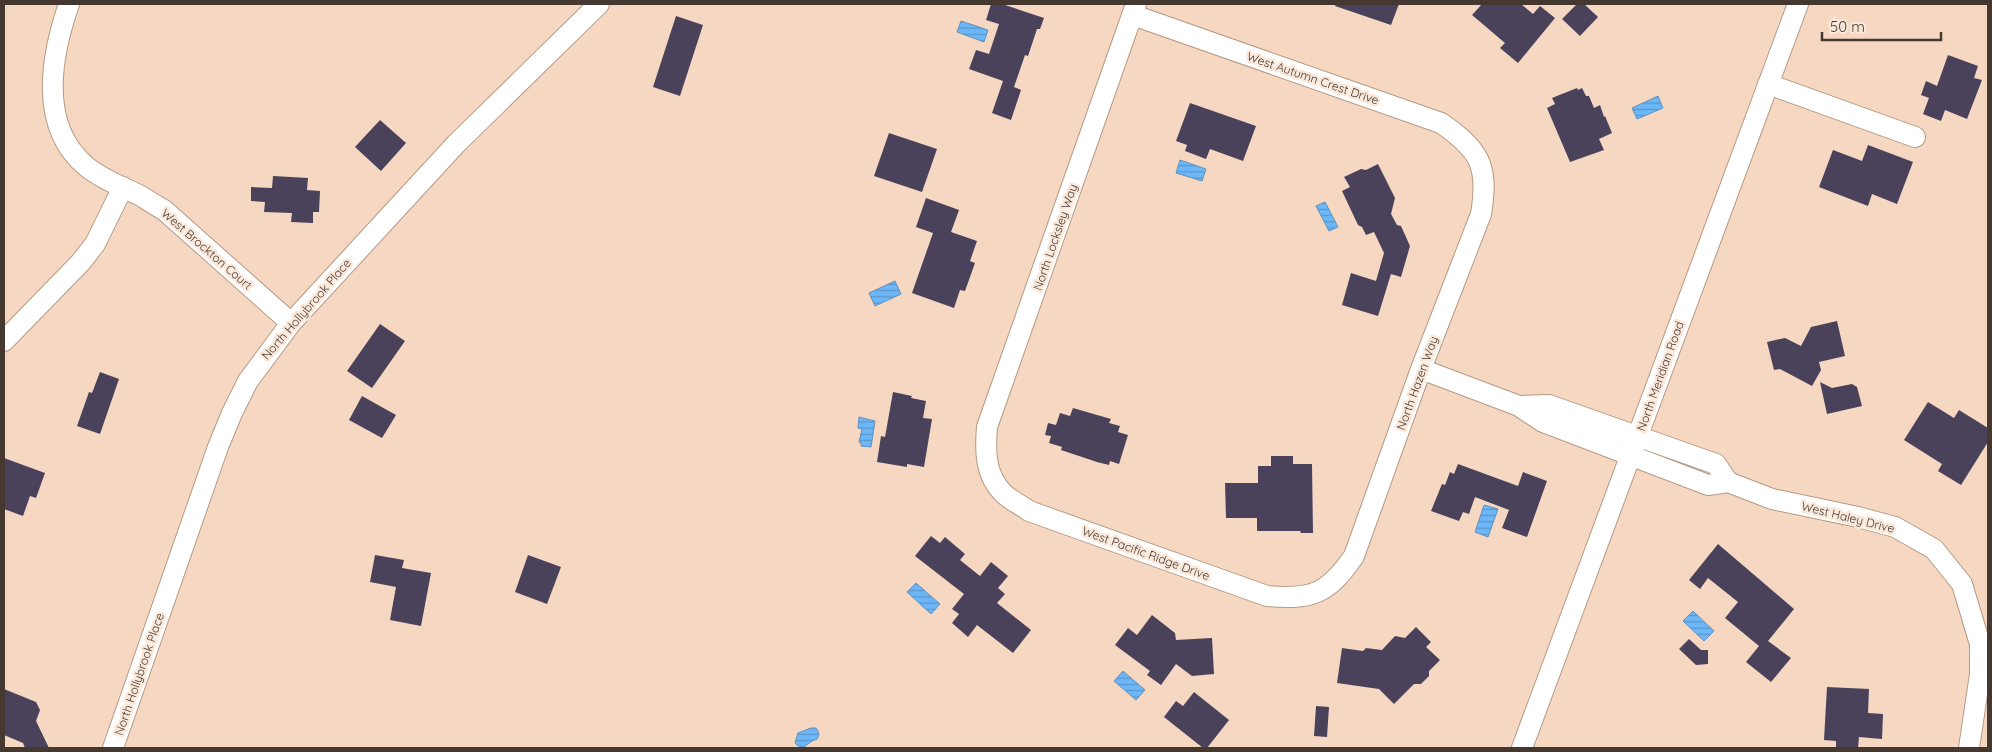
<svg xmlns="http://www.w3.org/2000/svg" width="1992" height="752" viewBox="0 0 1992 752" font-family="Quicksand,sans-serif">
	<style>
		.water { fill: url(#water-rules); stroke: #6091bd }
		.building { fill: #4a415b }
		.lines { fill: none; stroke-linecap: round; stroke-linejoin: round }
		.minor-casing { stroke: #b59984; stroke-width: 22 }
		.minor { stroke: #fff; stroke-width: 20 }
		.labels { text-anchor: middle; dominant-baseline: central; stroke-width: 5; stroke-linejoin: round; paint-order: stroke }
		.street-label { font-size: 12px; fill: #443830; stroke: #fae8db }
	</style>
	<defs>
		<pattern id="water-rules" width="6" height="5" patternUnits="userSpaceOnUse" patternTransform="scale(1.25)"><rect width="6" height="5" fill="#6cb7f9"/><path d="M0 2.5h6" fill="none" stroke="#5a96ca"/></pattern>
	</defs>
	<rect width="100%" height="100%" fill="#f6d8c2"/>
	<path class="water" d="M961,21L988,30L984,42L957,32Z
		M1658,96L1663,108L1637,119L1632,108Z
		M1180,160L1206,169L1202,181L1176,173Z
		M1325,202L1338,227L1329,231L1316,206Z
		M895,281L901,294L875,306L869,293Z
		M859,417L875,421L871,447L861,446V443L859,442L862,429L858,428Z
		M1484,505L1498,509L1488,537L1475,532Z
		M916,583L940,604L931,614L907,592Z
		M1693,611L1714,631L1704,641L1683,621Z
		M1123,671L1145,690L1136,700L1114,681Z
		M811,728H816C819,732 820,735 817,739L812,741L804,747L798,746L795,743L798,733Z"/>
	<path class="building" d="M991,4H1002L1044,18L1040,29H1037L1028,56L1025,55L1014,87L1021,90L1011,120L992,113L1003,81L969,69L976,50L989,54L999,24L986,20Z
		M1336,4H1399L1391,25L1335,6Z
		M1482,4H1521L1533,14L1540,6L1555,18L1518,63L1500,48L1505,43L1472,15Z
		M1577,4H1584L1598,17L1580,36L1562,19Z
		M676,16L703,25L680,96L653,87Z
		M1948,55L1978,66L1974,78L1982,80L1967,119L1945,110L1941,121L1923,114L1929,98L1921,95L1926,81L1937,86Z
		M1577,88L1578,90L1582,88L1586,96H1589L1594,108L1600,105L1604,117L1605,116L1612,133L1599,139L1604,150L1570,162L1547,108L1555,104L1552,98Z
		M1190,103L1256,126L1243,161L1210,149L1206,159L1185,151L1187,145L1176,141Z
		M380,120L406,143L381,171L355,147Z
		M889,133L937,149L922,192L874,176Z
		M1868,145L1913,162L1897,204L1872,194L1868,206L1819,187L1833,150L1862,161Z
		M1378,164L1395,198L1391,214L1397,225L1401,226L1410,246L1401,277L1391,274L1378,316L1342,305L1351,273L1376,281L1384,253L1374,232L1366,235L1362,227L1358,225L1342,191L1350,187L1344,177L1361,169L1366,170Z
		M273,176L308,178L307,190L320,191L319,212H313V223L291,222L292,213L264,212L265,202L251,201V187L272,188Z
		M926,198L959,210L951,232L977,241L970,261L975,263L965,291L960,290L954,308L912,293L933,233L916,227Z
		M1837,321L1845,356L1819,362L1821,370L1812,386L1780,369L1774,370L1767,342L1785,338L1801,346L1811,327Z
		M380,324L405,341L372,388L347,371Z
		M100,372L119,379L100,434L77,426L89,392L92,393Z
		M1820,382L1832,388L1852,384L1857,387L1862,406L1827,414Z
		M893,392L912,396L911,398L926,401L923,418L932,419L924,467L907,464V467L877,462L881,436L885,437Z
		M362,396L396,415L382,438L349,420Z
		M1928,402L1954,418L1959,410L1988,428V442L1961,485L1938,471L1942,464L1904,440Z
		M1073,408L1111,419L1109,423L1120,426L1118,432L1128,435L1119,464L1110,461L1109,465L1097,462L1061,450L1062,447L1049,443L1051,436L1045,435L1048,423L1056,425L1060,413L1070,416Z
		M1271,456H1293V464H1312L1313,533H1301L1300,531H1257V518H1226L1225,483H1258V466H1271Z
		M4,458L45,473L36,498L30,496L23,516L4,509Z
		M1458,464L1518,486L1523,472L1547,481L1527,537L1502,528L1509,510L1475,497L1469,514L1463,512L1459,521L1431,511L1442,484L1445,485L1450,472L1454,474Z
		M931,536L940,543L945,537L965,554L960,560L980,576L991,562L1008,576L998,588L1005,594L997,603L1031,630L1013,653L977,625L968,637L952,623L959,614L952,609L964,594L915,556Z
		M1718,544L1794,609L1768,641L1791,658L1771,682L1746,662L1759,646L1725,618L1738,602L1708,578L1700,589L1689,580Z
		M375,555L404,560L402,568L431,573L421,626L390,620L396,587L370,582Z
		M528,555L561,567L547,604L515,592Z
		M1152,615L1175,633L1176,640L1212,638L1214,674L1192,676L1176,664L1161,685L1147,675L1150,671L1115,645L1128,628L1137,635Z
		M1416,627L1431,642L1426,647L1440,660L1429,671V676L1421,684H1414L1394,704L1379,689L1337,683L1342,648L1363,651L1366,648L1382,650L1395,636L1405,638Z
		M1689,639L1701,650H1708V664L1696,665L1679,649Z
		M1827,687L1869,689L1868,713L1883,714L1882,739L1859,737L1858,748H1836V741L1824,740Z
		M4,689L36,702L40,710L36,721L49,748H25L23,743L4,735Z
		M1194,692L1229,720L1207,748H1203L1164,717L1176,701L1183,706Z
		M1316,706L1329,707L1327,737L1314,736Z"/>
	<g class="lines">
		<defs>
			<path id="minor" d="M69,4C51,56 38,127 87,167C103,180 123,187 141,196C149,201 156,206 164,210L291,323
				M1133,15L1441,123C1480,150 1489,166 1481,214L1421,369L1354,556C1328,594 1312,600 1267,596L1029,511C1021,505 1010,500 1003,493C985,475 985,451 987,427L1136,4
				M1768,84L1915,137
				M4,341L81,262L95,244L123,187
				M1421,369L1519,406
				M1728,482L1716,464L1549,405L1519,406L1543,422L1708,485L1728,482L1772,499L1858,517L1895,527L1934,549L1962,584L1980,644V674L1969,748
				M113,748L218,447L232,413L248,381L291,323L456,144L599,4
				M1522,748L1798,4"/>
		</defs>
		<use href="#minor" class="minor-casing"/>
		<use href="#minor" class="minor"/>
	</g>
	<g class="labels">
		<g class="street-label">
			<text transform="translate(1313 78) rotate(19)">West Autumn Crest Drive</text>
			<text transform="translate(1055 237) rotate(-71)">North Locksley Way</text>
			<text transform="translate(207 249) rotate(41)">West Brockton Court</text>
			<text transform="translate(306 309) rotate(-49)">North Hollybrook Place</text>
			<text transform="translate(1660 376) rotate(-70)">North Meridian Road</text>
			<text transform="translate(1417 383) rotate(-70)">North Hazen Way</text>
			<text transform="translate(1848 517) rotate(14)">West Haley Drive</text>
			<text transform="translate(1146 553) rotate(20)">West Pacific Ridge Drive</text>
			<text transform="translate(139 674) rotate(-71)">North Hollybrook Place</text>
		</g>
	</g>
	<rect width="1992" height="752" fill="none" stroke="#443830" stroke-width="10"/>
	<path d="M1822 32v8h119v-8" fill="none" stroke="#443830" stroke-width="2.5"/>
	<text x="1830" y="32" font-size="15" fill="#443830" stroke="#fae8db" stroke-width="4" paint-order="stroke">50 m</text>
</svg>
